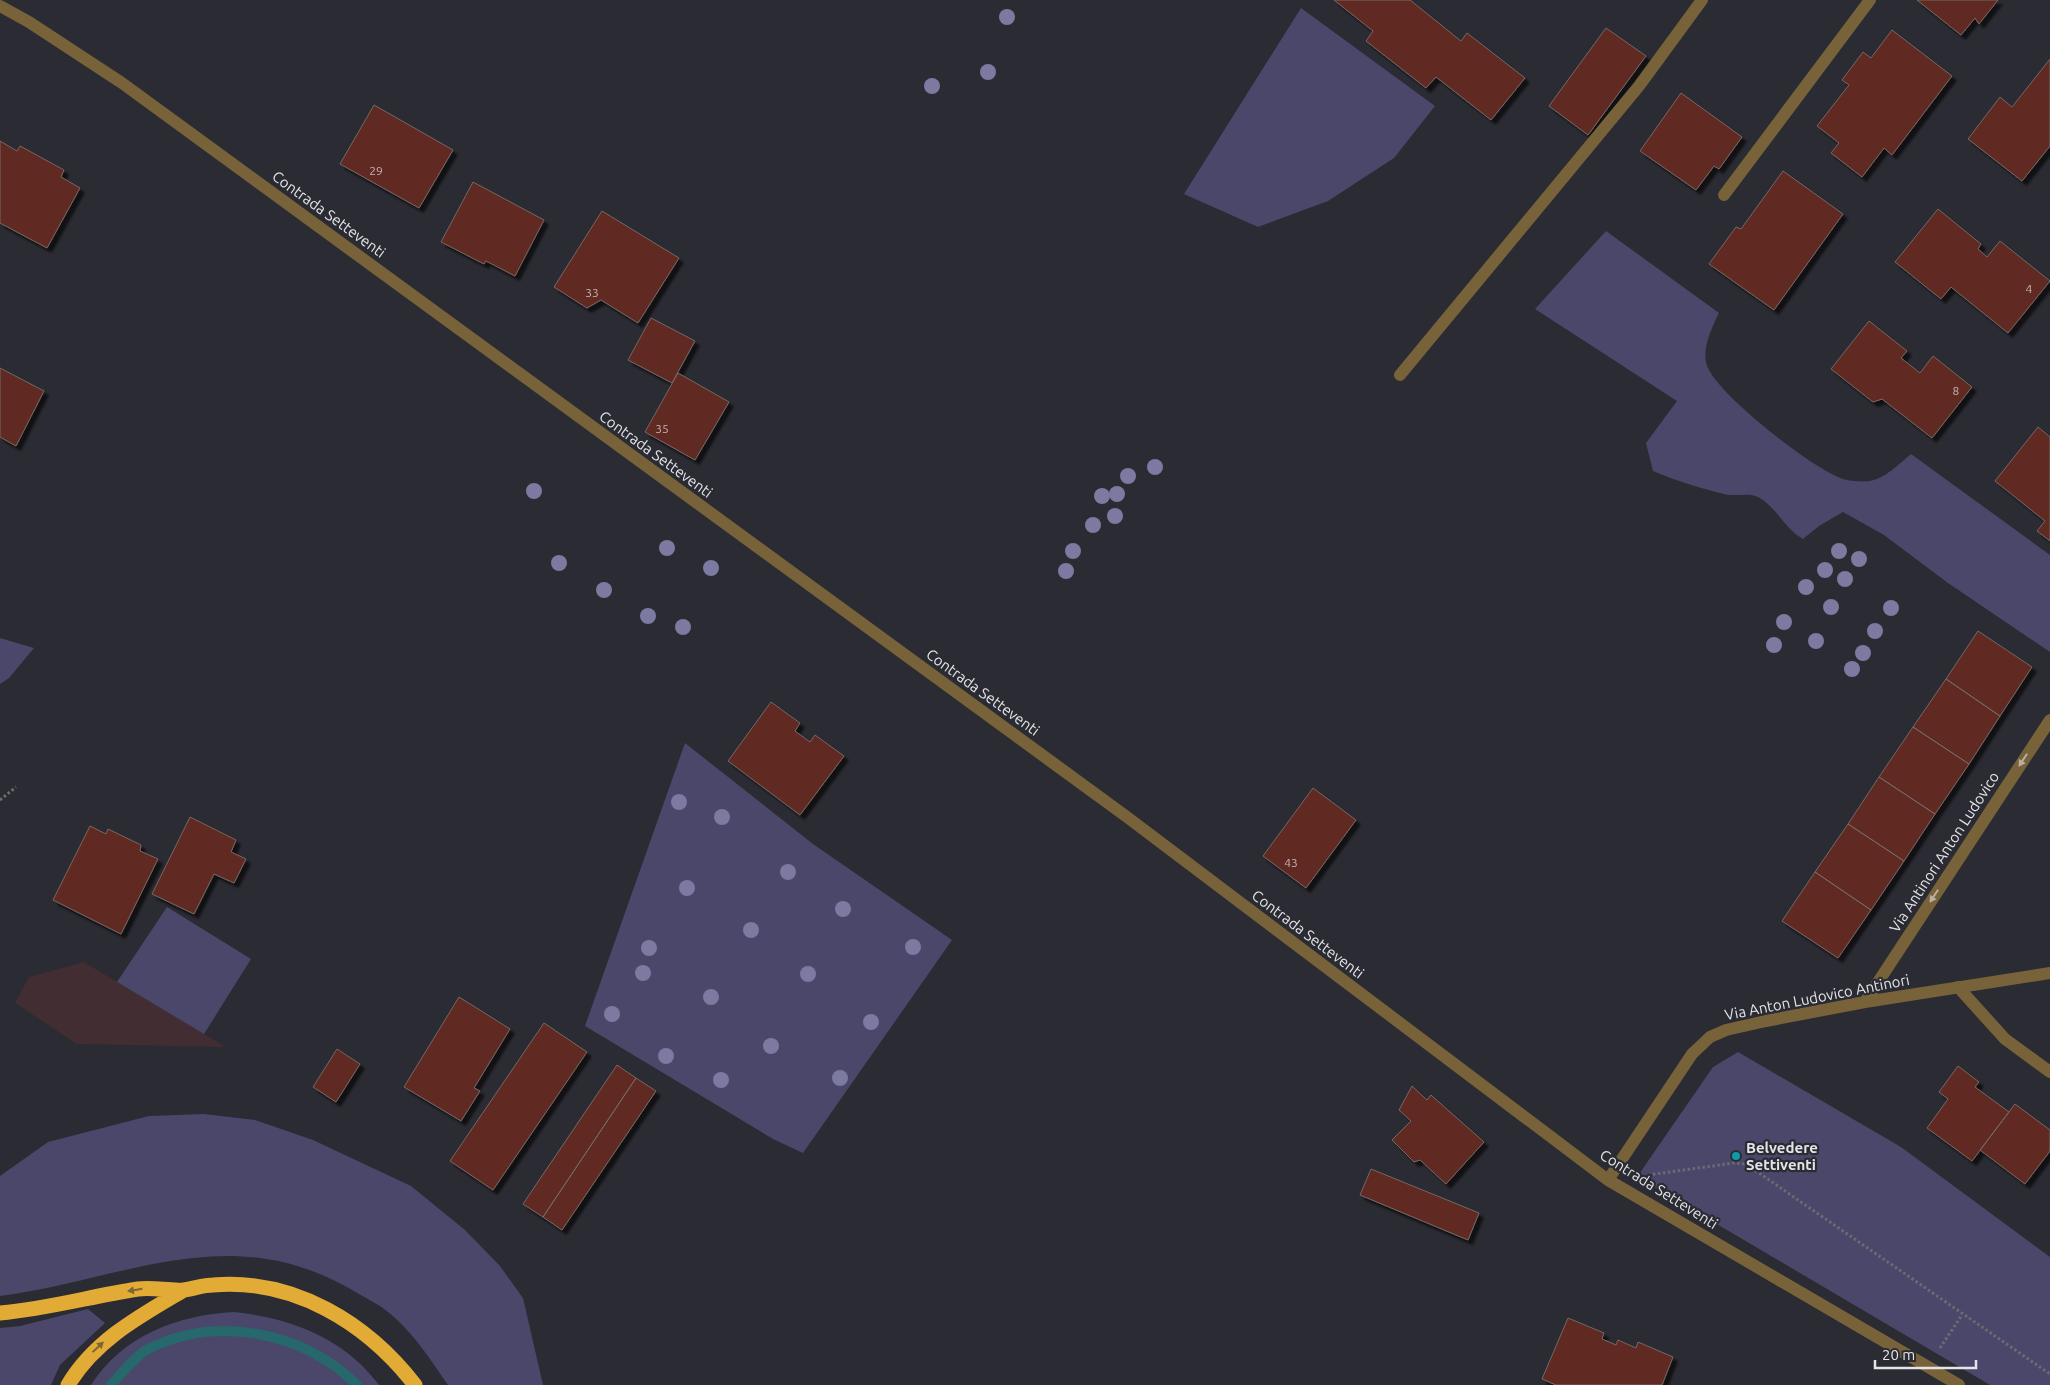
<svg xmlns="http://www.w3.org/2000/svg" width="2050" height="1385" viewBox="0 0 2050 1385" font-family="Ubuntu,sans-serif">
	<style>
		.industrial { fill: #412d32 }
		.green { fill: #4a476a }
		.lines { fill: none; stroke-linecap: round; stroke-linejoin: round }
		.stream { stroke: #26686b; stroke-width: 10 }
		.building { fill: #602921; stroke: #746866; filter: url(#shadow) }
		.path { stroke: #6b6b72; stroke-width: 3; stroke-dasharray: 2.5 2.5; stroke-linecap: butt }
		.lane { stroke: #786239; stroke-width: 12 }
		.street { stroke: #786239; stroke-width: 12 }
		.highway { stroke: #e2ab36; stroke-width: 15 }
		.tree { fill: #7c7aa0 }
		.oneway { fill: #b9b0a3 }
		.oneway2 { fill: #7d6534 }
		.culture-dot { fill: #0f9aa8; stroke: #2b2b33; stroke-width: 2 }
		.labels { text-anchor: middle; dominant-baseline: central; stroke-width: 4.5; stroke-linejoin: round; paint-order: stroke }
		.number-label { font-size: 12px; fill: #c3b5b7 }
		.street-label { font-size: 15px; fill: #e4e4e9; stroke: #2b2b33 }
		.poi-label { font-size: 15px; font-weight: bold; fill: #e4e4e9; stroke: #2b2b33; text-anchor: start }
	</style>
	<defs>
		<filter id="shadow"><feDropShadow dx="4.5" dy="4.5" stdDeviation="1" flood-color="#0009"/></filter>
	</defs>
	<rect width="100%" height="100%" fill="#2b2b33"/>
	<path class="industrial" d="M84,962L117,982L226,1047L77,1044L15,1003L29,977Z"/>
	<path class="green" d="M1301,8L1435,106L1394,158L1328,201L1258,227L1184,194Z
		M1606,231L1719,313C1712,327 1700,352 1708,368C1721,397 1813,469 1843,479C1849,481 1863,482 1869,481C1885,479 1900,463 1911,454L2050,555V652L1948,583L1884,535L1843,512L1819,526L1803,539C1784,529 1778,508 1758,497C1749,492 1734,497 1724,494C1700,488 1676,481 1653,471L1646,443L1677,401L1535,309Z
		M0,638L34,648L9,678L0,684Z
		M685,743L813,844L952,940L803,1153L773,1139L585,1026Z
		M167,907L251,959L204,1034L117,982Z
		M1738,1052L1901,1147L2050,1257V1385H1990L1637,1177L1713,1067Z
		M204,1114L255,1120L313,1140L411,1186L465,1230L500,1266L523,1298L543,1385H448C430,1359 413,1332 388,1312C380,1305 369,1300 359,1294C306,1262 255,1251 193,1258C128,1265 65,1288 0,1296V1176L48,1142L149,1116Z
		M88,1309L105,1323L60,1365L51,1385H0V1328L20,1326Z
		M234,1312C291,1318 344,1338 379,1385H91C123,1335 178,1315 234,1312Z"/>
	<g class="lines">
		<path class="stream" d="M111,1385C122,1373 136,1355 150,1348C218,1315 304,1332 357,1385"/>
	</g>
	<path class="building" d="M1334,0H1410L1461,41L1467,33L1525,78L1491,120L1436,77L1426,88L1366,41L1373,31Z
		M1917,0H1998L1979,24L1975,18L1961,35Z
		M1606,28L1646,56L1588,135L1549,106Z
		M1892,30L1952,76L1892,155L1884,148L1862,177L1831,153L1839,143L1817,126L1849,85L1842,80L1863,52L1871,58Z
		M2050,59V146L2022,181L1968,139L2000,97L2012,107Z
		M1681,93L1742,137L1719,169L1714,166L1696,190L1640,151Z
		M374,105L453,150L419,208L340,164Z
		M0,141L17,151L20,146L64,170L61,177L80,188L47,248L0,223Z
		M1783,171L1843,214L1774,310L1709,264L1736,227L1741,229Z
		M473,182L544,220L515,276L486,261L484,264L441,242Z
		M1938,209L1981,244L1978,249L1987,257L2000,241L2050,281L2008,333L1951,287L1941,299L1895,262Z
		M602,211L679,258L638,323L601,300L587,308L554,287Z
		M651,318L695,341L672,383L628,360Z
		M1869,321L1907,351L1901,358L1920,373L1933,356L1972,387L1932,438L1882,399L1873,402L1831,369Z
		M0,368L44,391L16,446L0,437Z
		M678,373L729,402L695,460L645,432Z
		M2038,427L2050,437V541L2037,531L2045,521L1995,481Z
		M1978,631L2032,667L2000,716L1946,679Z
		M1946,679L2000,716L1969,764L1913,727Z
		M771,702L800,723L795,731L810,742L815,735L844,756L800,815L728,761Z
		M1913,727L1969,764L1935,814L1879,777Z
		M1879,777L1935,814L1904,861L1848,824Z
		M1313,788L1356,820L1306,888L1263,856Z
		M190,817L236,840L231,852L246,859L234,883L214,874L194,914L152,894Z
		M1848,824L1904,861L1871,910L1815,872Z
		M90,826L106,834L108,829L141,845L140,851L158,859L121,934L53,900Z
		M1815,872L1871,910L1838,958L1782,921Z
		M459,997L510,1029L474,1088L480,1091L461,1121L404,1087Z
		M544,1023L587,1052L493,1190L450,1161Z
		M337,1049L360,1064L336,1102L313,1087Z
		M617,1065L636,1078L543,1217L523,1204Z
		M1958,1066L1979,1082L1975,1087L2009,1112L1972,1161L1927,1128L1948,1099L1939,1092Z
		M636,1078L656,1091L562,1230L543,1217Z
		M1412,1086L1427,1100L1431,1095L1484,1142L1446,1184L1420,1160L1414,1162L1392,1140L1411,1121L1399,1110Z
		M2015,1104L2050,1130V1151L2025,1184L1980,1150Z
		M1371,1169L1479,1213L1468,1240L1360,1195Z
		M1568,1318L1604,1333L1602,1339L1616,1345L1618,1340L1636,1348L1638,1342L1673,1357L1662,1385H1556L1542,1379Z"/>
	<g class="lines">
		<path class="path" d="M0,800L16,787
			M1648,1175L1734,1163L1746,1164L2050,1374
			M1940,1348L1962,1315"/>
		<path class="lane" d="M1724,195L1870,0
			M1400,375L1639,86L1702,0
			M1958,987L2005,1039L2050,1072"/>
		<path class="street" d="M0,6L29,22L122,83L1127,817L1608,1180L1959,1385
			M1865,1002L2050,720
			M1608,1180L1692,1054L1710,1037L1726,1030L1766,1021L1865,1002L2050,973"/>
		<path class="highway" d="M0,1313C47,1309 92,1296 138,1289C153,1287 169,1291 183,1290C193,1289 203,1285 213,1285C294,1278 367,1323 415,1385
			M68,1385C95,1340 140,1316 184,1290"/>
	</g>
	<g class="tree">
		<circle cx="1007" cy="17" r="8"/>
		<circle cx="988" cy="72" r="8"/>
		<circle cx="932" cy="86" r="8"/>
		<circle cx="1155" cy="467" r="8"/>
		<circle cx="1128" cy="476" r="8"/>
		<circle cx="534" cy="491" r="8"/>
		<circle cx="1117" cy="494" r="8"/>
		<circle cx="1102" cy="496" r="8"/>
		<circle cx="1115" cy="516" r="8"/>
		<circle cx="1093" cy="525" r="8"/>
		<circle cx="667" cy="548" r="8"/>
		<circle cx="1073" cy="551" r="8"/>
		<circle cx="1839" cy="551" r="8"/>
		<circle cx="1859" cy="559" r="8"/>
		<circle cx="559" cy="563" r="8"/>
		<circle cx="711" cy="568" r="8"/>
		<circle cx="1825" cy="570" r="8"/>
		<circle cx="1066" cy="571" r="8"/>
		<circle cx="1845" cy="579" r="8"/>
		<circle cx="1806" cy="587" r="8"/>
		<circle cx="604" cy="590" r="8"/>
		<circle cx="1831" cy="607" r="8"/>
		<circle cx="1891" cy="608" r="8"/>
		<circle cx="648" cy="616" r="8"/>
		<circle cx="1784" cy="622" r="8"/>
		<circle cx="683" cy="627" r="8"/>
		<circle cx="1875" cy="631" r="8"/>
		<circle cx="1816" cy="641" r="8"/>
		<circle cx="1774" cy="645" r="8"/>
		<circle cx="1863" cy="653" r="8"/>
		<circle cx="1852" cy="669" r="8"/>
		<circle cx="679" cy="802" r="8"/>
		<circle cx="722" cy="817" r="8"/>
		<circle cx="788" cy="872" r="8"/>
		<circle cx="687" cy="888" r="8"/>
		<circle cx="843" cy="909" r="8"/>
		<circle cx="751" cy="930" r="8"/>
		<circle cx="913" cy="947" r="8"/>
		<circle cx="649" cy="948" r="8"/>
		<circle cx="643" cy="973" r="8"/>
		<circle cx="808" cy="974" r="8"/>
		<circle cx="711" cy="997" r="8"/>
		<circle cx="612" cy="1014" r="8"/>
		<circle cx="871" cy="1022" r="8"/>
		<circle cx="771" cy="1046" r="8"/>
		<circle cx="666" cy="1056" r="8"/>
		<circle cx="840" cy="1078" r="8"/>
		<circle cx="721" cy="1080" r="8"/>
	</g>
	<defs><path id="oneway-solid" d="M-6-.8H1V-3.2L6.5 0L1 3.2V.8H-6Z" transform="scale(1.25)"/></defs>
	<g class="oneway">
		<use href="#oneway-solid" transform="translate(2023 760) rotate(123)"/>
		<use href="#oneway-solid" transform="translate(1934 896) rotate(123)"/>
	</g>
	<g class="oneway2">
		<use href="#oneway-solid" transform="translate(135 1290) rotate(171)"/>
		<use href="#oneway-solid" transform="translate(98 1347) rotate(-43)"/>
	</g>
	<circle class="culture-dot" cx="1736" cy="1156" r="5"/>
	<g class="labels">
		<g class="number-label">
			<text x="376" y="170">29</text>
			<text x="2029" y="288">4</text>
			<text x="592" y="292">33</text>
			<text x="1956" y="390">8</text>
			<text x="662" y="428">35</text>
			<text x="1291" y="862">43</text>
		</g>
		<g class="street-label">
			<text transform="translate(329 214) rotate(36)">Contrada Setteventi</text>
			<text transform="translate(656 454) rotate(36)">Contrada Setteventi</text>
			<text transform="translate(983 692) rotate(36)">Contrada Setteventi</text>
			<text transform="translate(1944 852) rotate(-57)">Via Antinori Anton Ludovico</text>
			<text transform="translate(1308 934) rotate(37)">Contrada Setteventi</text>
			<text transform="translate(1817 997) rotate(-11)">Via Anton Ludovico Antinori</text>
			<text transform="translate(1659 1189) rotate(32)">Contrada Setteventi</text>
		</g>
		<g class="poi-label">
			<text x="1746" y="1147">Belvedere<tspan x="1746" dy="17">Settiventi</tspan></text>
		</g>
	</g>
	<path d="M1875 1360v8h101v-8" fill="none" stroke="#e4e4e9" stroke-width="2.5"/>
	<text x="1882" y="1360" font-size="15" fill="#e4e4e9" stroke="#2b2b33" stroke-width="4" paint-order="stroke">20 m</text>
</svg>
